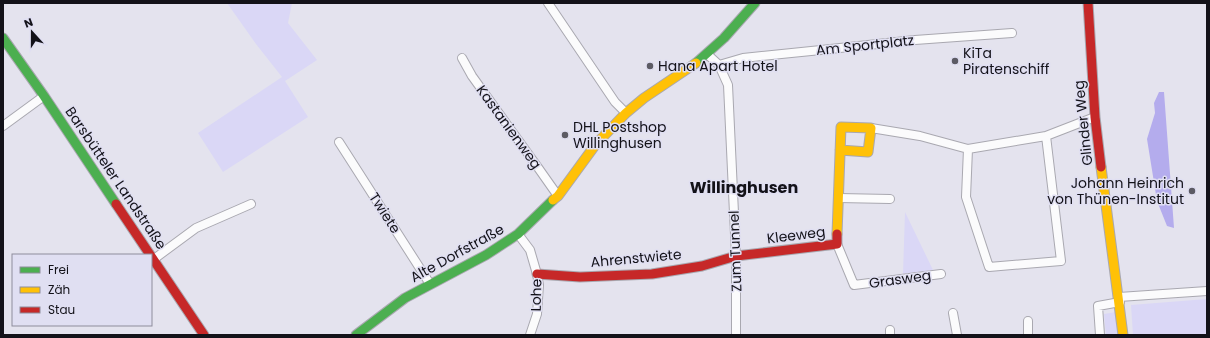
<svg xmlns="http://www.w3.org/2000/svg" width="1210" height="338" viewBox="0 0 1210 338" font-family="Poppins,sans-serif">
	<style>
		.green { fill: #dad7f6 }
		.water { fill: #b4aced }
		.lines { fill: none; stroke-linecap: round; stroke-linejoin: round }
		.street-casing { stroke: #a9a8b0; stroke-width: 10 }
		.fast-casing { stroke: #a9a8b0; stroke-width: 11 }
		.slow-casing { stroke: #a9a8b0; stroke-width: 11 }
		.jam-casing { stroke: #a9a8b0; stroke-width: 11 }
		.street { stroke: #fbfbfc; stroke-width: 8 }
		.fast { stroke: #4caf50; stroke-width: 9 }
		.slow { stroke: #ffc107; stroke-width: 9 }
		.jam { stroke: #c62828; stroke-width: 9 }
		.poi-dot { fill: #5c5b64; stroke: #e0dff2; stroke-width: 1.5 }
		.labels { text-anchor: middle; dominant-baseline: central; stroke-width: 3; stroke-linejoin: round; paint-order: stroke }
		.street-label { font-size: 14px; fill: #131219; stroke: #e0dff2 }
		.poi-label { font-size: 14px; fill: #131219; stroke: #e0dff2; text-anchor: start }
		.quarter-label { font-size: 16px; font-weight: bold; fill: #131219; stroke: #e0dff2 }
	</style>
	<rect width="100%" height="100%" fill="#e4e3ee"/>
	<path class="green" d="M227,3H292L288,23L317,60L285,81L308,117L223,172L198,133L282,77L256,44Z
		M905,212L933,270L903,274Z
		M1207,299V335H1133L1131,305Z
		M1116,312L1118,335H1106L1104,314Z"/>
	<path class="water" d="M1159,92H1164L1174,228L1167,226L1157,201L1147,139L1155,113L1154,103Z"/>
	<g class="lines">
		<defs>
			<path id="street" d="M548,3L615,102L626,113
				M707,54L719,65L728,85L736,256V335
				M462,58L472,76L539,169L558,196
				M719,65L743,58L821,50L915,40L1012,33
				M3,126L44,96
				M871,128L920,136L968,149L966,197L989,267L1061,261L1046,136L968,149
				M1046,136L1095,117
				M339,142L430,284
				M839,198L890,199
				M518,234L530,250L537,274L539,285L537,314L530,335
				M837,244L854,285L941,274
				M154,259L196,228L251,204
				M1119,297L1207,291
				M953,313L957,335
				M1028,321V335
				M890,330V335
				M1100,335L1098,306L1120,302"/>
			<path id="fast" d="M3,38L44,96L116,204
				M696,63L724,38L755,3
				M356,335L405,298L486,255L518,234L553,200"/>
			<path id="slow" d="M1101,167L1123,335
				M553,200L558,196L596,144L626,113L644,98L696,63
				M837,234L841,127L871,128L868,152L840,150"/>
			<path id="jam" d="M1088,3L1095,117L1101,167
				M116,204L204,335
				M537,274L580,277L652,274L702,266L736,256L837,244V234"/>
		</defs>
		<use href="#street" class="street-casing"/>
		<use href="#fast" class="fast-casing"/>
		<use href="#slow" class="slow-casing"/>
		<use href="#jam" class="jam-casing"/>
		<use href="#street" class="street"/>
		<use href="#fast" class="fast"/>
		<use href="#slow" class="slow"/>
		<use href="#jam" class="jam"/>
	</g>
	<g class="poi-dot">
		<circle cx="955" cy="61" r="4"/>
		<circle cx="650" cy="66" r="4"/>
		<circle cx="565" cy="135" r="4"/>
		<circle cx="1192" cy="191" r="4"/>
	</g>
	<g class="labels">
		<g class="street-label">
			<text transform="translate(865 45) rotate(-6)">Am Sportplatz</text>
			<text transform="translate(1083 123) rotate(-96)">Glinder Weg</text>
			<text transform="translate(509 127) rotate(54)">Kastanienweg</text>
			<text transform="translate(116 178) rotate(56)">Barsbütteler Landstraße</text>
			<text transform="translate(385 213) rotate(57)">Twiete</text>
			<text transform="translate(796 235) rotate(-7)">Kleeweg</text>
			<text transform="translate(735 251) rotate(-92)">Zum Tunnel</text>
			<text transform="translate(457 253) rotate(-29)">Alte Dorfstraße</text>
			<text transform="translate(636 258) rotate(-5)">Ahrenstwiete</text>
			<text transform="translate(900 279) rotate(-8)">Grasweg</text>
			<text transform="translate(536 295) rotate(-89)">Lohe</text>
		</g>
		<g class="poi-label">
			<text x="963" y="53">KiTa<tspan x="963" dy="16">Piratenschiff</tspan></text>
			<text x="658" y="66">Hana Apart Hotel</text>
			<text x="573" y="127">DHL Postshop<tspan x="573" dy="16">Willinghusen</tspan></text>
			<text x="1184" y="183" text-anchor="end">Johann Heinrich<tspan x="1184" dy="16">von Thünen-Institut</tspan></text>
		</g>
		<g class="quarter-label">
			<text x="744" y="187">Willinghusen</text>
		</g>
	</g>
	<rect width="1210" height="338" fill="none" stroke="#131219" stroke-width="8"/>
	<rect x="12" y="254" width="140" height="72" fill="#e0dff2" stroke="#8e8d9b"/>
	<rect x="20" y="267" width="20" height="6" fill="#4caf50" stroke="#8e8d9b"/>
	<text x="48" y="274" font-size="12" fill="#131219">Frei</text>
	<rect x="20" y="287" width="20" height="6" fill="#ffc107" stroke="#8e8d9b"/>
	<text x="48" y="294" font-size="12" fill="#131219">Zäh</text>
	<rect x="20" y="307" width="20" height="6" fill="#c62828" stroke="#8e8d9b"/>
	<text x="48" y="314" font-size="12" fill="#131219">Stau</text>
	<g transform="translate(32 32) rotate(339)" stroke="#e0dff2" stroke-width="3" paint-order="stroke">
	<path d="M0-3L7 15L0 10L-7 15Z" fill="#131219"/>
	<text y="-6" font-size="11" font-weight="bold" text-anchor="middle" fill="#131219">N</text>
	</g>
</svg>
